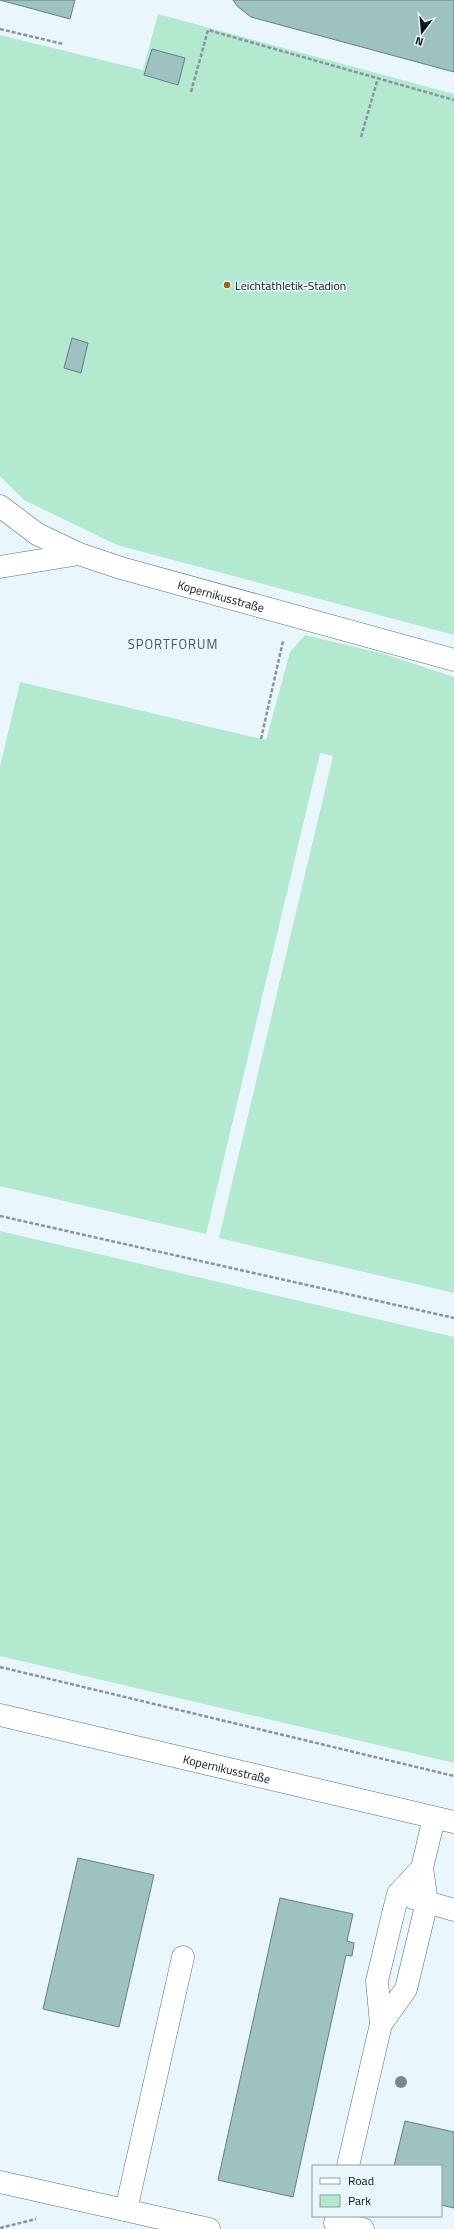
<svg xmlns="http://www.w3.org/2000/svg" width="454" height="2229" viewBox="0 0 454 2229" font-family="'Titillium Web',sans-serif">
	<style>
		.green { fill: #b2e9cf }
		.building { fill: #9ec2c1; stroke: #5f8281 }
		.lines { fill: none; stroke-linecap: round; stroke-linejoin: round }
		.minor-casing { stroke: #52707c; stroke-width: 23 }
		.path { stroke: #89959a; stroke-width: 2.5; stroke-dasharray: 4 2; stroke-linecap: butt }
		.minor { stroke: #fff; stroke-width: 22 }
		.tree { fill: #748b86 }
		.poi-dot { fill: #976818; stroke: #e9f6fc; stroke-width: 1.5 }
		.labels { text-anchor: middle; dominant-baseline: central; stroke-width: 3; stroke-linejoin: round; paint-order: stroke }
		.poi-label { font-size: 12px; fill: #0a161a; stroke: #e9f6fc; text-anchor: start }
		.street-label { font-size: 12px; fill: #0a161a; stroke: #e9f6fc }
		.neighbourhood-label { font-size: 13px; letter-spacing: 1px; fill: #3c5965; stroke: #e9f6fc }
	</style>
	<rect width="100%" height="100%" fill="#e9f6fc"/>
	<path class="green" d="M158,14L454,94V635L117,545L24,500L0,476V35L143,70Z
		M305,635L384,654L454,677V1293L219,1238L333,756L320,753L206,1234L0,1186V767L20,682L266,740L290,652Z
		M0,1231L454,1337V1763L0,1656Z"/>
	<path class="building" d="M0,0H75L70,19Z
		M233,0H454V72L251,17L237,6Z
		M152,49L185,58L178,85L144,75Z
		M72,338L88,343L81,373L64,368Z
		M78,1858L154,1875L119,2027L43,2009Z
		M280,1898L353,1914L347,1941L354,1943L352,1956L346,1955L293,2197L218,2180Z
		M405,2121L454,2132V2208L441,2205V2166H394Z"/>
	<g class="lines">
		<defs>
			<g id="minor">
				<path id="s1" d="M0,506L37,534L79,554L121,568L454,660"/>
				<path d="M0,567L79,554"/>
				<path id="s2" d="M0,1715L454,1822"/>
				<path d="M422,1868L398,1894L393,1914L377,1981L381,2024L406,1989L427,1902L422,1868L434,1818"/>
				<path d="M413,1898L454,1910"/>
				<path d="M348,2166L381,2024"/>
				<path d="M0,2182L209,2229"/>
				<path d="M126,2210L183,1957"/>
				<path d="M335,2223L363,2229"/>
			</g>
		</defs>
		<use href="#minor" class="minor-casing"/>
		<path class="path" d="M0,29L63,44
			M191,92L208,30L454,100
			M361,137L378,78
			M261,739L283,641
			M0,1216L454,1318
			M0,1667L454,1776
			M0,2228L36,2219"/>
		<use href="#minor" class="minor"/>
	</g>
	<circle class="tree" cx="401" cy="2082" r="6"/>
	<circle class="poi-dot" cx="227" cy="285" r="4"/>
	<g class="labels">
		<g class="poi-label">
			<text x="235" y="285">Leichtathletik-Stadion</text>
		</g>
		<g class="street-label">
			<text stroke="none"><textPath href="#s1" startOffset="241">Kopernikusstraße</textPath></text>
			<text stroke="none"><textPath href="#s2" startOffset="233">Kopernikusstraße</textPath></text>
		</g>
		<g class="neighbourhood-label">
			<text x="173" y="644">SPORTFORUM</text>
		</g>
	</g>
	<rect x="312" y="2165" width="130" height="52" fill="#e9f6fc" stroke="#909ca2"/>
	<rect x="320" y="2178" width="20" height="6" fill="#ffffff" stroke="#909ca2"/>
	<text x="348" y="2185" font-size="12" fill="#0a161a">Road</text>
	<rect x="320" y="2195" width="20" height="12" fill="#b2e9cf" stroke="#909ca2"/>
	<text x="348" y="2205" font-size="12" fill="#0a161a">Park</text>
	<g transform="translate(422 32) rotate(196)" stroke="#e9f6fc" stroke-width="3" paint-order="stroke">
	<path d="M0-3L7 15L0 10L-7 15Z" fill="#0a161a"/>
	<text y="-6" font-size="11" font-weight="bold" text-anchor="middle" fill="#0a161a">N</text>
	</g>
</svg>
